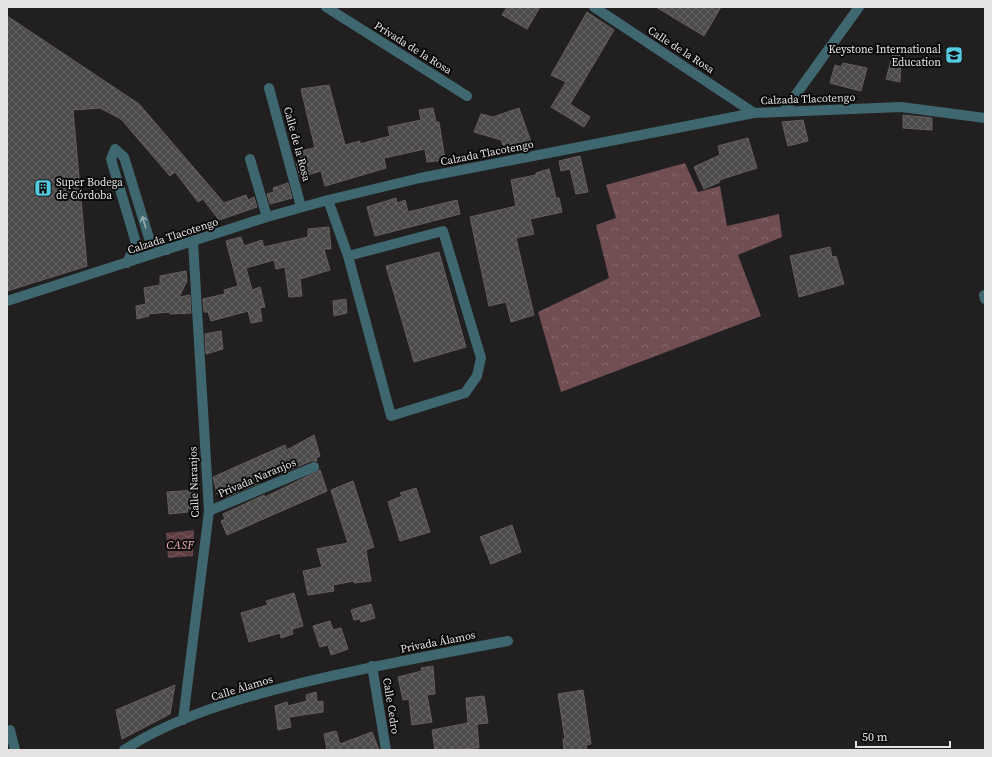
<svg xmlns="http://www.w3.org/2000/svg" width="992" height="757" viewBox="0 0 992 757" font-family="'Source Serif 4',serif">
	<style>
		.forest { fill: url(#forest-crowns) }
		.water { fill: url(#water-waves) }
		.building { fill: url(#building-cross-hatch); stroke: #635f60 }
		.lines { fill: none; stroke-linecap: round; stroke-linejoin: round }
		.minor { stroke: #3e6770; stroke-width: 10 }
		.oneway { stroke: #9aabaf }
		.labels { text-anchor: middle; dominant-baseline: central; stroke-width: 4; stroke-linejoin: round; paint-order: stroke }
		.street-label { font-size: 11px; fill: #e5e2e3; stroke: #0b0a0a }
		.poi-label { font-size: 11px; fill: #e5e2e3; stroke: #0b0a0a; text-anchor: end }
		.water-label { font-size: 12px; font-style: italic; fill: #efaeb4; stroke: #0b0a0a }
	</style>
	<defs>
		<pattern id="forest-crowns" width="20" height="18" patternUnits="userSpaceOnUse"><rect width="20" height="18" fill="#704e52"/><path d="M2 6a3 3 0 1 1 6 0M12 15a3 3 0 1 1 6 0" fill="none" stroke="#84676b"/></pattern>
		<pattern id="water-waves" width="16" height="10" patternUnits="userSpaceOnUse"><rect width="16" height="10" fill="#614043"/><path d="M0 5q4-4 8 0t8 0" fill="none" stroke="#785b5e"/></pattern>
		<pattern id="building-cross-hatch" width="8" height="8" patternUnits="userSpaceOnUse"><rect width="8" height="8" fill="#4d4a4a"/><path d="M0 0l8 8M0 8l8-8" fill="none" stroke="#666464"/></pattern>
	</defs>
	<rect width="100%" height="100%" fill="#221f20"/>
	<path class="forest" d="M685,163L698,192L720,186L727,226L779,214L782,237L738,255L761,316L561,392L538,312L609,278L596,225L616,218L606,185Z"/>
	<path class="water" d="M194,530L193,556L168,558L166,533Z"/>
	<path class="building" d="M507,7H540L527,29L502,15Z
		M656,7H721L704,36Z
		M587,12L614,30L570,104L590,117L584,127L551,107L566,82L551,75Z
		M7,16L139,104L224,203L246,195L248,200L254,197L257,207L219,220L203,199L198,202L175,172L170,176L121,119L100,108L73,110L87,266L7,291Z
		M893,54L901,56L900,82L886,79Z
		M843,63L867,68L861,91L830,83L835,65L841,67Z
		M329,85L345,145L360,141V144L390,136L388,127L421,120L419,110L433,108L436,122H439L445,160L427,162L425,149L384,158L386,168L325,186L321,171L300,177L296,162L300,161L298,151L315,148L301,89Z
		M519,108L531,142L505,150L501,140L474,132L481,114L493,117Z
		M903,115L932,118V130L903,128Z
		M803,120L808,141L788,146L782,122Z
		M748,138L757,168L719,180L720,182L704,189L694,167L720,155L718,146Z
		M580,156L588,192L576,194L570,169L561,171L559,161Z
		M549,169L556,198H559L562,212L530,219L534,234L516,238L534,315L511,322L506,302L489,306L470,217L516,206L511,180L536,175V173Z
		M288,183L292,198L270,204L267,194L274,192L273,188Z
		M396,198L397,203L405,200L408,212L457,200L460,214L375,236L367,207Z
		M329,227L331,249H324L330,270L300,279L302,296L289,297L285,267L276,269L274,260L246,268L252,290L260,287L265,307L260,308L262,321L251,323L248,311L211,321L208,312H204L203,299L225,294L224,290L238,286L226,241L241,237L244,246L262,240L264,247L308,237V229Z
		M830,247L832,257L836,256L844,284L799,297L790,256Z
		M439,252L466,347L414,362L386,266Z
		M186,271L187,281L179,297L190,295L191,313L170,314L169,312L148,314L149,316L137,319L136,306L146,304L144,288L160,285V276Z
		M346,299L347,313L334,316L333,301Z
		M221,331L223,349L206,354L205,334Z
		M314,435L320,456L316,458L317,461H311L278,475L276,470L258,479L260,483L226,497L224,491L217,494L213,477L285,445L287,450Z
		M320,470L327,491L227,535L221,521L225,519L223,514L264,495L265,497Z
		M353,481L374,547L366,550L371,581L354,583V581L333,585L334,591L308,595L303,571L322,567L317,549L348,543L331,490Z
		M416,488L430,532L400,541L388,502L402,496L400,493Z
		M197,490L199,508L187,509L188,512L169,514L167,492Z
		M512,525L521,552L491,564L480,537Z
		M294,593L303,626L292,629L293,634L281,638L280,633L249,642L241,613L268,605L266,601Z
		M371,604L375,618L361,622L360,619L354,620L351,610Z
		M330,621L333,630L341,628L348,649L331,655L328,645L320,647L313,626Z
		M433,666L435,694L427,695L432,722L412,725L409,699L403,700L398,677L422,671L421,668Z
		M175,685L170,714L122,739L116,710Z
		M583,690L591,744L586,745L587,750H564L563,739H565L558,694Z
		M316,692L317,702L323,701V712L289,717L291,727L278,730L275,706L287,702L288,706L307,701L306,695Z
		M484,696L488,723L477,724L479,748L435,750L432,730L468,723L466,698Z
		M336,731L340,744L372,732L379,750H327L324,734Z"/>
	<g class="lines">
		<path class="minor" d="M326,7L467,96
			M594,7L754,113
			M269,88L301,207
			M784,111L859,7
			M250,159L267,217
			M328,200L348,256L391,416L465,393L477,376L481,358L443,231L348,256
			M127,263L136,243L111,159L115,149L124,157L149,238L167,250
			M984,295L985,299
			M7,301L267,217L328,200L420,178L754,113L901,107L985,118
			M209,511L314,467
			M372,666L386,750
			M183,720L209,511L193,242
			M10,730L15,750
			M124,750C176,716 238,699 297,684C367,667 437,654 508,641"/>
	</g>
	<defs><path id="oneway-shaft" d="M-6 0H5M1.5-3L5.5 0L1.5 3" fill="none" stroke-width="1.6" stroke-linecap="round" stroke-linejoin="round"/></defs>
	<use class="oneway" href="#oneway-shaft" transform="translate(144 222) rotate(-107)"/>
	<defs>
		<symbol id="school-square" viewBox="-11 -11 22 22"><rect x="-9" y="-9" width="18" height="18" rx="4" fill="#55cae0" stroke="#0b0a0a"/><path d="M0-5L7-2L0 1L-7-2ZM-4 1L0 2.5L4 1V4Q0 6-4 4Z" fill="#111"/></symbol>
		<symbol id="building-square" viewBox="-11 -11 22 22"><rect x="-9" y="-9" width="18" height="18" rx="4" fill="#55cae0" stroke="#0b0a0a"/><path d="M-4-6H4V6H1V3H-1V6H-4ZM-2.5-4.3h1.7v1.8h-1.7ZM.8-4.3h1.7v1.8H.8ZM-2.5-1h1.7V.8h-1.7ZM.8-1h1.7V.8H.8Z" fill="#111"/></symbol>
	</defs>
	<g fill-rule="evenodd">
		<use href="#school-square" x="944" y="45" width="20" height="20"/>
		<use href="#building-square" x="33" y="178" width="20" height="20"/>
	</g>
	<g class="labels">
		<g class="street-label">
			<text transform="translate(413 48) rotate(32)">Privada de la Rosa</text>
			<text transform="translate(681 50) rotate(33)">Calle de la Rosa</text>
			<text transform="translate(808 99) rotate(-2)">Calzada Tlacotengo</text>
			<text transform="translate(297 144) rotate(75)">Calle de la Rosa</text>
			<text transform="translate(487 153) rotate(-11)">Calzada Tlacotengo</text>
			<text transform="translate(173 236) rotate(-18)">Calzada Tlacotengo</text>
			<text transform="translate(257 478) rotate(-23)">Privada Naranjos</text>
			<text transform="translate(194 482) rotate(-92)">Calle Naranjos</text>
			<text transform="translate(438 642) rotate(-11)">Privada Álamos</text>
			<text transform="translate(242 688) rotate(-17)">Calle Álamos</text>
			<text transform="translate(391 706) rotate(81)">Calle Cedro</text>
		</g>
		<g class="poi-label">
			<text x="941" y="49">Keystone International<tspan x="941" dy="13">Education</tspan></text>
			<text x="56" y="182" text-anchor="start">Super Bodega<tspan x="56" dy="13">de Córdoba</tspan></text>
		</g>
		<g class="water-label">
			<text x="180" y="545">CASF</text>
		</g>
	</g>
	<rect width="992" height="757" fill="none" stroke="#e5e2e3" stroke-width="16"/>
	<path d="M856 741v6h94v-6" fill="none" stroke="#e5e2e3" stroke-width="2"/>
	<text x="862" y="741" font-size="12" fill="#e5e2e3" stroke="#0b0a0a" stroke-width="3" paint-order="stroke">50 m</text>
</svg>
